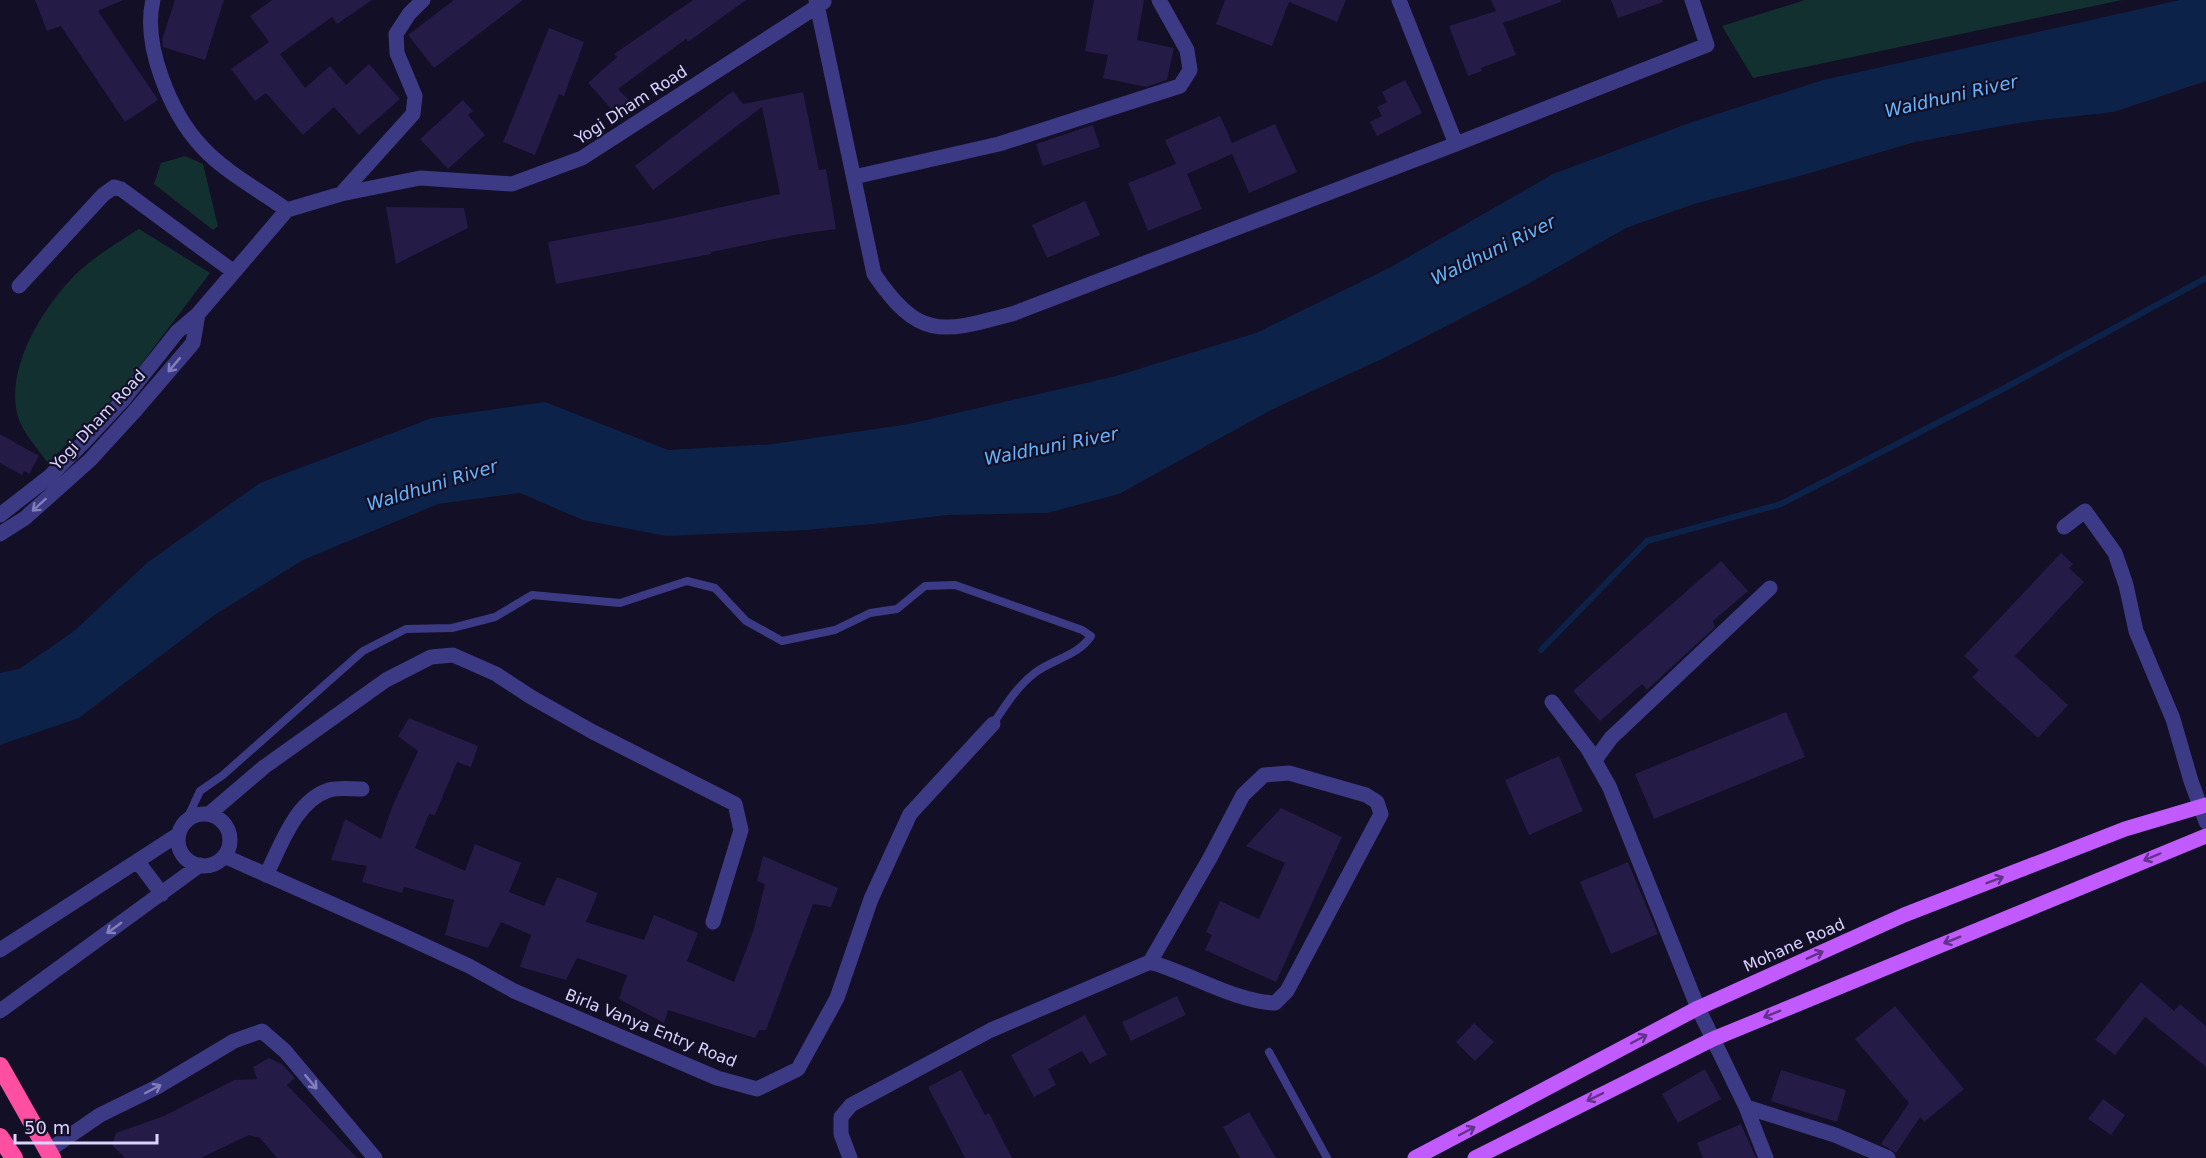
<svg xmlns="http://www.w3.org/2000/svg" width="2206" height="1158" viewBox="0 0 2206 1158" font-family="'DejaVu Sans',sans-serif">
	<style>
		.green { fill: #12302f }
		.water { fill: #0c2248 }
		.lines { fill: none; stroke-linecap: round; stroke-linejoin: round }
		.stream { stroke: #0c2248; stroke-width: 6 }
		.building { fill: #241b47 }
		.lane { stroke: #3d3a85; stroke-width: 8 }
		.street { stroke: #3d3a85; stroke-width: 15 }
		.primary { stroke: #c25bff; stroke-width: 15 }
		.highway { stroke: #ff4fa3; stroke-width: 18 }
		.oneway { stroke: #837fbc }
		.oneway2 { stroke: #623188 }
		.labels { text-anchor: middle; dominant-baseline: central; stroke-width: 4.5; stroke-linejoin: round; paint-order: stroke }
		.street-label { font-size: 16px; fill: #d9d4ff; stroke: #130f26 }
		.water-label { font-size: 18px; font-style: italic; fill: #62b6ff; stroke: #130f26 }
	</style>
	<rect width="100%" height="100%" fill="#130f26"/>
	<path class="green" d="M1805,0H2122L1753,78L1722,26Z
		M185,156L203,164L218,226L213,230L154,184L161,163Z
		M139,229L210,273L121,391L48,463C38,449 23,433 18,417C4,369 43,307 76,274C95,256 117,243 139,229Z"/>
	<path class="water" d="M2180,0H2206V81L2114,112L2024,122L1915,142L1803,175L1694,204L1626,228L1528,284L1384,358L1271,410L1119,494L1047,513L947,515L874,524L806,530L666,536L583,520L520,493L438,504L303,560L213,616L79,718L0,745V673L19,669L73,632L148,562L260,483L432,418L545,402L668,450L773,444L909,424L1116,376L1256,333L1391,267L1553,174L1692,122L1823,80Z"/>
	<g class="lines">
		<path class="stream" d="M1541,650L1647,541L1781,504L2003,389L2206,278"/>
	</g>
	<path class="building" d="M35,0H123L98,11L158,100L125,122L61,26L47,31Z
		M175,0H224L205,60L163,47L162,40Z
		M272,0H372L337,24L332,17L280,54L305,88L330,66L346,85L369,64L400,99L359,135L334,107L303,135L266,93L255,101L231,69L269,42L250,16Z
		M454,0H523L434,68L408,35Z
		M693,0H746L688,42L686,39L618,89L631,102L617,115L588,83L617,57L614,54Z
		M1094,0H1144L1137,40L1174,48L1167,80L1146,87L1103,78L1108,55L1085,51Z
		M1225,0H1346L1337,22L1289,2L1272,46L1216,24Z
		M1491,0H1560L1561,2L1503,23L1516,55L1481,68L1482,71L1468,76L1449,26L1496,11Z
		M1611,0H1663V2L1618,18Z
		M549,28L584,42L564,96L559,94L535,155L503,142Z
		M1405,80L1422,113L1377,136L1370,122L1382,116L1377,107L1387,102L1382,92Z
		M733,91L743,104L803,92L819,170L826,169L836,229L794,235L711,252V254L556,284L548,242L660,221L780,194L762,107L653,190L635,166Z
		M463,100L473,111L468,115L485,135L448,169L420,139Z
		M1220,116L1232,143L1275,124L1297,172L1249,193L1232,154L1187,174L1202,209L1148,231L1128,183L1176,164L1165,140Z
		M1093,125L1100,147L1043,166L1036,144Z
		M1085,201L1100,235L1047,258L1032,225Z
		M386,207L464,208L468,228L396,264Z
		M0,434L39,456L29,474L24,471L22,475L0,463Z
		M2061,553L2073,564L2069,568L2084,582L2015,656L2068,705L2038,738L1972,677L1979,670L1964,656Z
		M1721,561L1748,591L1713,621L1715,627L1647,690L1642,684L1600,721L1573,691Z
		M1786,712L1805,757L1654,819L1635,774Z
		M409,718L478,746L471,767L457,762L435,815L429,814L415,848L465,871L475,844L521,863L509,892L544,906L557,877L598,893L586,922L644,940L654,915L698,933L687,961L734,982L754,929L765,884L757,881L763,856L838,888L831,907L813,904L766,1030H759L755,1038L668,1010L664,1023L619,999L627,975L577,958L566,980L520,967L531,935L501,922L488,948L445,935L454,900L404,887L402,893L362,882L367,866L331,860L345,819L381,839L392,807L418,751L398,736Z
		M1559,756L1583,811L1529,835L1505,780Z
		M1281,808L1342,837L1276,982L1205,950L1212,935L1206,932L1220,901L1259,919L1285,863L1246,846Z
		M1628,862L1658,934L1611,954L1580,882Z
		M2141,982L2174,1011L2180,1004L2206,1026V1067L2145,1017L2115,1055L2095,1040Z
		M1177,996L1186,1015L1131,1041L1122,1022Z
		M1895,1006L1964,1089L1924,1122L1920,1117L1896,1153L1881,1144L1909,1103L1855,1039Z
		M1085,1015L1107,1055L1090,1064L1082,1051L1048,1069L1056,1085L1034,1097L1011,1055Z
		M1474,1023L1494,1042L1475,1061L1456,1042Z
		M269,1058L282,1064L295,1078L287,1085L357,1158H277L260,1138L249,1135L201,1158H125L112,1145L116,1133L164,1116L234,1080L257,1079L253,1067Z
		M1705,1069L1721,1099L1678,1123L1662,1094Z
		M961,1070L985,1115L989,1113L1012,1158H965L928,1087Z
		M1781,1070L1846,1090L1837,1122L1771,1101Z
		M2103,1099L2125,1115L2111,1135L2088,1119Z
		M1249,1112L1276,1158H1240L1223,1127Z
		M1741,1124L1756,1158H1703L1697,1143Z"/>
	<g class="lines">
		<path class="lane" d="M186,821L200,791L223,775L363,651L406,629L452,628L495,617L532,595L620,603L687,581L715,588L746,621L782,641L835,630L870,613L897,609L925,586L955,585L1082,630L1091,636C1079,655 1054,659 1036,672C1018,685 1005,706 993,724
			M1269,1052L1327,1158"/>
		<path class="street" d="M153,0C142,45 171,114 202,147C225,172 259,190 287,210
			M816,0L874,274C919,340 941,333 1012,314L1456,144L1707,45L1692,0
			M1399,0L1456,144
			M854,177L999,144L1180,86L1190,70L1187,50L1159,0
			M341,194L413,114L415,96L397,53L396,34L409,14L423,0
			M19,286L103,195L114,187L121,189L234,272
			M0,515L49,477L84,442L123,400L177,332L198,314L287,210L341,194L420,178L512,184L582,158L824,2
			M2064,527L2085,511L2115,553L2126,585L2136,631L2173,719L2191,781L2206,822
			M0,534L25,518L90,460L133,413L193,343L198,314
			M1552,702L1588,749L1609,786L1698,1008L1746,1107L1766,1158
			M1595,760L1611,738L1770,588
			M209,814L264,767L386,680L431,657L453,655L496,674L531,697L593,732L735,804L741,830L713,922
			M178 840a26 26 0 1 1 52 0a26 26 0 1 1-52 0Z
			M224,856L402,935L469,966L514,991L717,1078L757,1089L798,1069L837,998L871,899L910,814L993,724
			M138,862L162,894
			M266,875C281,846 295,801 329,790C339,787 352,789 362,789
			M0,950L179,834
			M0,1011L200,865
			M1746,1107L1835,1135L1888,1158
			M49,1150L100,1115L157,1087L234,1041L262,1031L285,1051L375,1158
			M850,1158L841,1134V1117L851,1105L991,1030L1150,962L1210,858L1243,795L1264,775L1289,773L1366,795L1377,802L1381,814L1287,991L1275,1003C1236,1002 1189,973 1150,962"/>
		<path class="primary" d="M1415,1158L1698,1008L1904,915L2125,829L2206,805
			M1475,1158L1713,1039L2206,836"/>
		<path class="highway" d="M0,1066L52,1158
			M0,1137L14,1158"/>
	</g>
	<defs><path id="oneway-shaft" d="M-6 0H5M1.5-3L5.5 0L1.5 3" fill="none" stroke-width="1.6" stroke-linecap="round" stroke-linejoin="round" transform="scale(1.5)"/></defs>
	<g class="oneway">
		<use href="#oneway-shaft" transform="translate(174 365) rotate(130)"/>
		<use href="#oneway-shaft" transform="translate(39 505) rotate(138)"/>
		<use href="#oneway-shaft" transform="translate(114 928) rotate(144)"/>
		<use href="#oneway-shaft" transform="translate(311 1082) rotate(50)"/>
		<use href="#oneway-shaft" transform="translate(153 1089) rotate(-28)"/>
	</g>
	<g class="oneway2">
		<use href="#oneway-shaft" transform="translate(2152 857) rotate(157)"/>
		<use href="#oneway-shaft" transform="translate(1995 880) rotate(-21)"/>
		<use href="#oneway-shaft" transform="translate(1952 940) rotate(158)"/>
		<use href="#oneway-shaft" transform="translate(1815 955) rotate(-24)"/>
		<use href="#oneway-shaft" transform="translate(1772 1014) rotate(158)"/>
		<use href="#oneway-shaft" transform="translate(1639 1039) rotate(-28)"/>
		<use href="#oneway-shaft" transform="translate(1595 1097) rotate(154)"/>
		<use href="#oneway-shaft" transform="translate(1467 1131) rotate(-28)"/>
	</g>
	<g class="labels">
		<g class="street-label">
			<text transform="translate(631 105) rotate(-33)">Yogi Dham Road</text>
			<text transform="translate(98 420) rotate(-47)">Yogi Dham Road</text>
			<text transform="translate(1794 945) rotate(-24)">Mohane Road</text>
			<text transform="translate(651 1028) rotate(22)">Birla Vanya Entry Road</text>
		</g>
		<g class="water-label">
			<text transform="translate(1951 96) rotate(-13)">Waldhuni River</text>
			<text transform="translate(1493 250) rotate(-26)">Waldhuni River</text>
			<text transform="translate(1051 446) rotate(-11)">Waldhuni River</text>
			<text transform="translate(432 485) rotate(-17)">Waldhuni River</text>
		</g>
	</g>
	<path d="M15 1134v9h142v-9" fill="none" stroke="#d9d4ff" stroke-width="3"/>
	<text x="24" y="1134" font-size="18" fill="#d9d4ff" stroke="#130f26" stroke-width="4.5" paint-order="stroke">50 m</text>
</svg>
